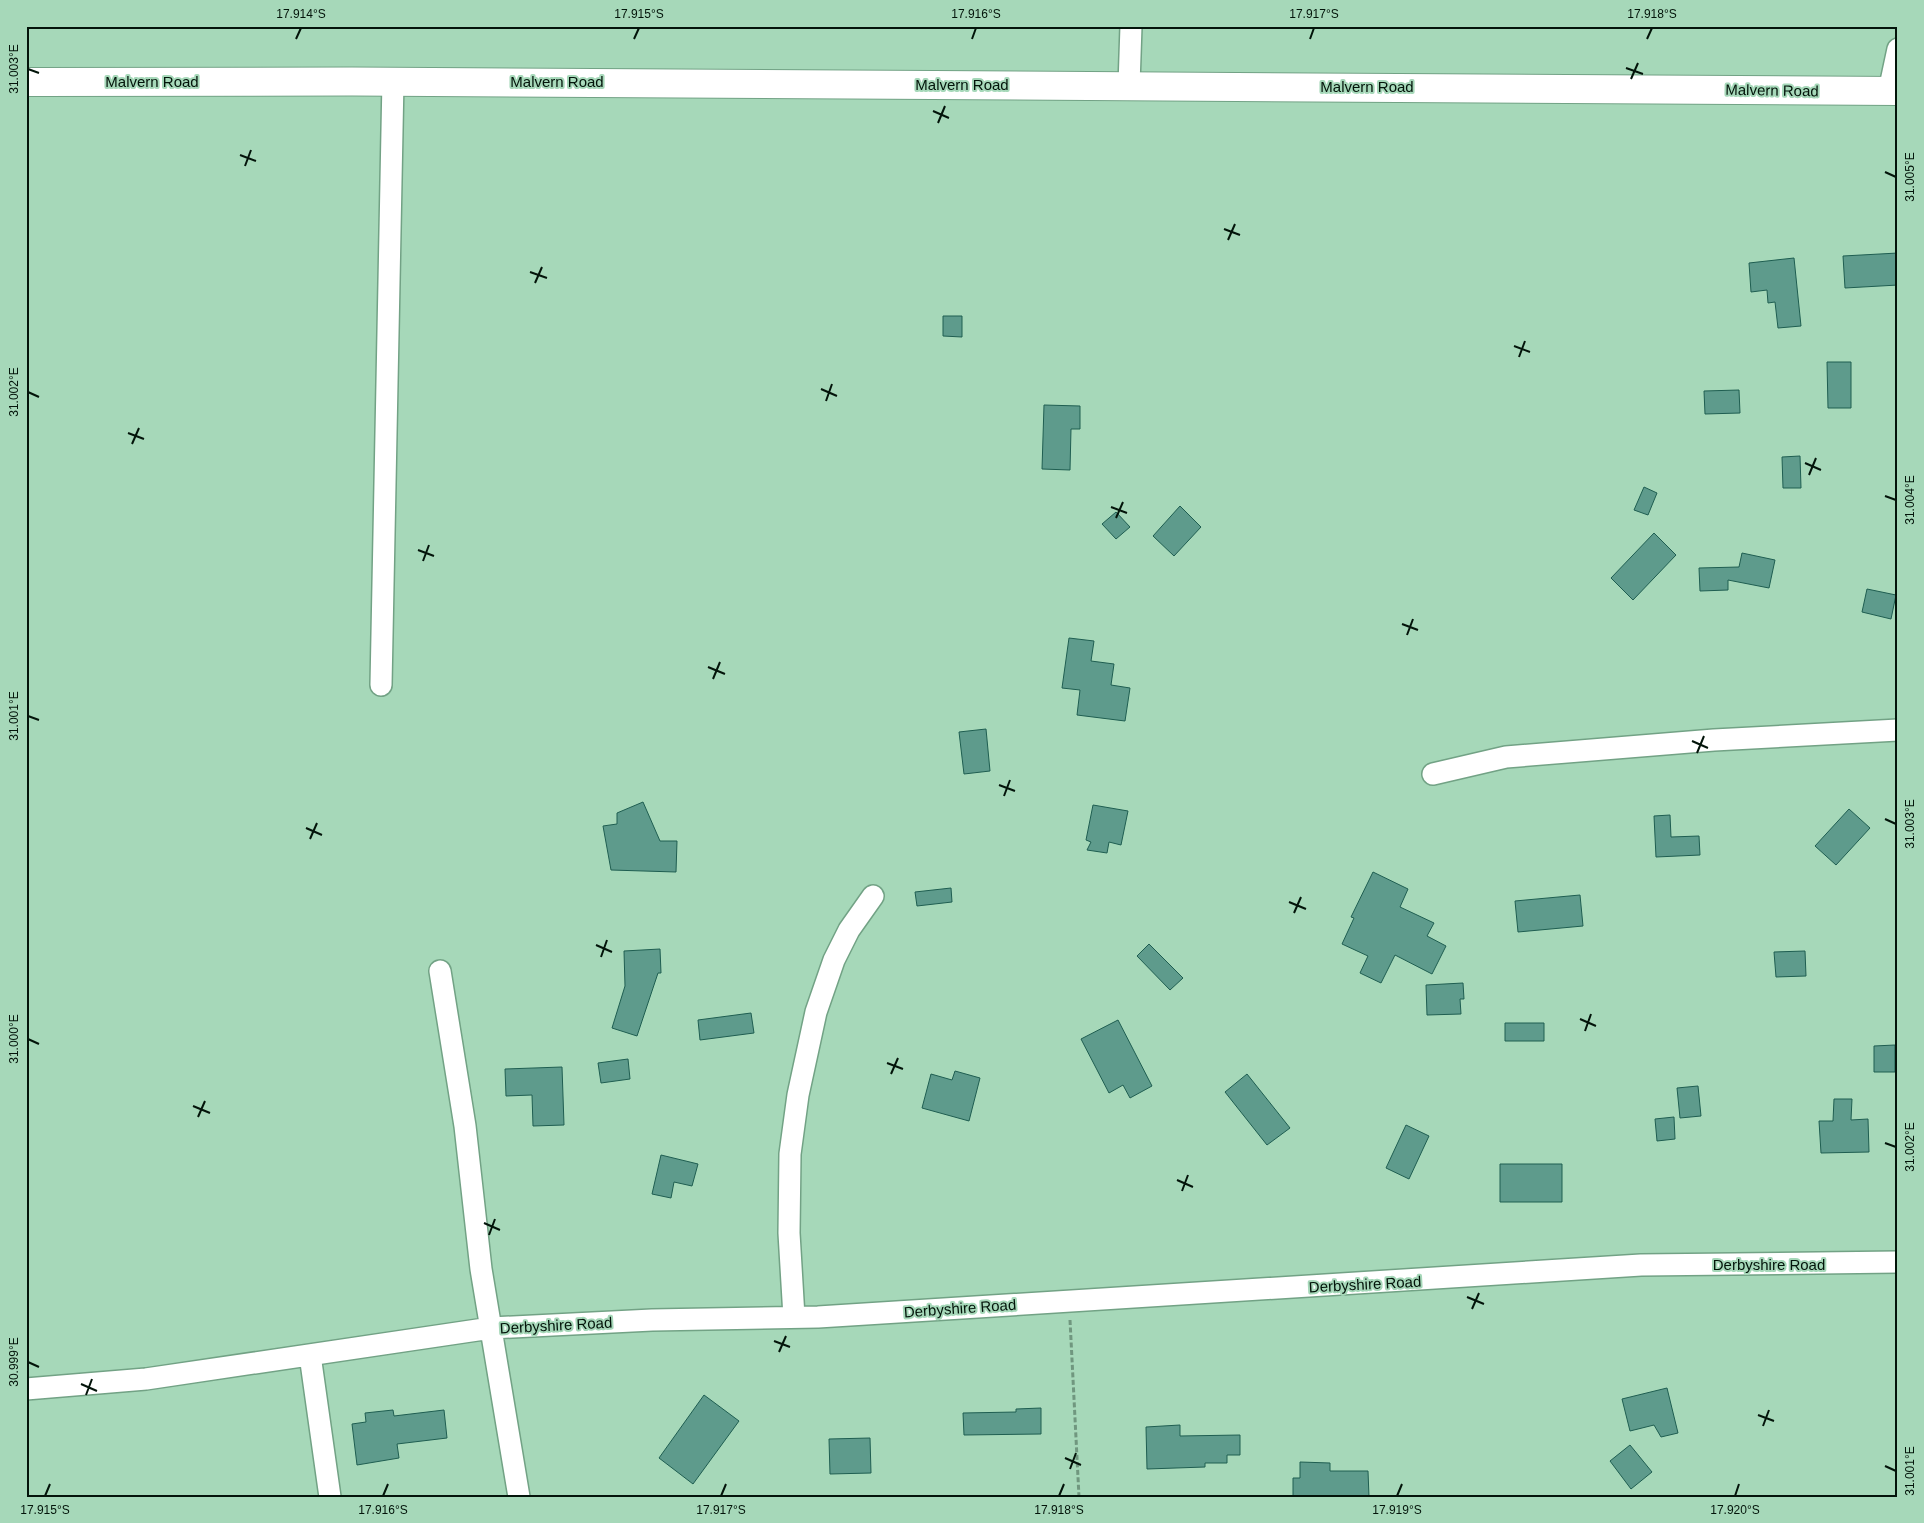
<svg xmlns="http://www.w3.org/2000/svg" width="1924" height="1523" viewBox="0 0 1924 1523" font-family="Helvetica,sans-serif">
	<style>
		.building { fill: #5e9b8c; stroke: #1f5e51 }
		.lines { fill: none; stroke-linecap: round; stroke-linejoin: round }
		.minor-casing { stroke: #72a285; stroke-width: 24 }
		.major-casing { stroke: #72a285; stroke-width: 30 }
		.path { stroke: #70977f; stroke-width: 3; stroke-dasharray: 5 2.5; stroke-linecap: butt }
		.minor { stroke: #fff; stroke-width: 21 }
		.major { stroke: #fff; stroke-width: 28 }
		.ticks { fill: none; stroke: #03140a; stroke-width: 2 }
		.labels { text-anchor: middle; dominant-baseline: central; stroke-width: 4; stroke-linejoin: round; paint-order: stroke }
		.street-label { font-size: 15px; fill: #03140a; stroke: #a6d8b9 }
		.neatline { fill: none; stroke: #03140a; stroke-width: 2 }
		.ticks-label { font-size: 12px; text-anchor: middle; fill: #03140a }
	</style>
	<rect width="100%" height="100%" fill="#a6d8b9"/>
	<path class="building" d="M1898,253V285L1845,288L1843,256Z
		M1794,258L1801,326L1778,328L1775,302L1768,303L1767,290L1751,292L1749,263Z
		M943,316H962V337L943,336Z
		M1827,362H1851V408H1828Z
		M1739,390L1740,413L1705,414L1704,391Z
		M1044,405L1080,406V429H1071L1070,470L1042,469Z
		M1800,456L1801,488H1783L1782,457Z
		M1644,487L1657,493L1648,515L1634,510Z
		M1180,506L1201,527L1174,556L1153,536Z
		M1116,512L1130,527L1116,539L1102,524Z
		M1654,533L1676,555L1633,600L1611,578Z
		M1742,553L1775,560L1769,588L1728,580V590L1700,591L1699,568L1739,567Z
		M1867,589L1896,595L1891,619L1862,612Z
		M1069,638L1094,641L1091,661L1114,664L1111,685L1130,688L1125,721L1077,715L1080,690L1062,688Z
		M986,729L990,771L964,774L959,732Z
		M643,802L660,841H677L676,872L611,870L603,826L617,824V813Z
		M1093,805L1128,811L1121,845L1109,842L1107,853L1087,850L1091,842L1086,840Z
		M1849,809L1870,828L1836,865L1815,846Z
		M1670,815L1671,837L1699,836L1700,855L1656,857L1654,816Z
		M1373,872L1408,889L1400,907L1434,923L1427,936L1446,946L1432,974L1395,955L1381,983L1360,973L1368,956L1342,944L1354,918L1351,917Z
		M951,888L952,902L917,906L915,892Z
		M1580,895L1583,926L1518,932L1515,901Z
		M1149,944L1183,978L1170,990L1137,956Z
		M660,949L661,973H658L637,1036L612,1028L625,986L624,951Z
		M1805,951L1806,976L1776,977L1774,952Z
		M1463,983L1464,999H1460L1461,1014L1427,1015L1426,985Z
		M751,1013L754,1033L700,1040L698,1020Z
		M1118,1020L1152,1086L1130,1098L1123,1085L1109,1093L1081,1039Z
		M1505,1023H1544V1041H1505Z
		M1895,1045V1072H1874V1046Z
		M628,1059L630,1079L601,1083L598,1063Z
		M562,1067L564,1125L533,1126L532,1095L506,1096L505,1069Z
		M955,1071L980,1078L969,1121L922,1108L931,1074L952,1080Z
		M1247,1074L1290,1128L1267,1145L1225,1092Z
		M1698,1086L1701,1116L1680,1118L1677,1088Z
		M1834,1099H1852L1851,1120L1868,1119L1869,1152L1821,1153L1819,1121H1833Z
		M1674,1117L1675,1139L1657,1141L1655,1119Z
		M1406,1125L1429,1136L1409,1179L1386,1168Z
		M661,1155L698,1164L692,1186L674,1182L671,1198L652,1194Z
		M1500,1164H1562V1202H1500Z
		M1667,1388L1678,1433L1661,1437L1654,1425L1630,1431L1622,1399Z
		M704,1395L739,1421L693,1484L659,1458Z
		M1041,1408V1434L964,1435L963,1413L1016,1412V1409Z
		M393,1410L394,1416L444,1410L447,1438L397,1444L399,1458L357,1465L352,1424L366,1422L365,1413Z
		M1180,1425V1436L1240,1435V1455H1227V1463H1205V1467L1147,1469L1146,1427Z
		M870,1438L871,1473L830,1474L829,1439Z
		M1630,1445L1652,1472L1631,1489L1610,1461Z
		M1300,1462L1330,1463V1471H1368L1369,1497H1293V1478H1300Z"/>
	<g class="lines">
		<defs>
			<path id="minor" d="M1129,85L1131,26
				M1889,91L1898,49
				M381,685L393,80
				M1433,774L1506,757L1714,740L1898,730
				M440,971L465,1126L481,1269L519,1497
				M794,1317L789,1233L790,1154L798,1095L816,1012L834,960L849,930L873,896
				M310,1355L330,1497
				M26,1389L146,1379L491,1328L652,1320L818,1317L1641,1265L1898,1262"/>
			<path id="major" d="M26,82C650,80 1274,84 1898,91"/>
		</defs>
		<use href="#minor" class="minor-casing"/>
		<use href="#major" class="major-casing"/>
		<path class="path" d="M1070,1320L1079,1497"/>
		<use href="#minor" class="minor"/>
		<use href="#major" class="major"/>
	</g>
	<path class="ticks" d="M296,39L301,28M634,39L639,28M972,39L976,28M1310,39L1314,28M1647,39L1652,28M1626,68L1643,74M28,69L39,73M1631,79L1638,63M933,111L949,118M938,123L945,106M240,155L256,161M245,166L251,150M1885,172L1896,177M1224,229L1240,235M1228,240L1235,224M530,272L547,278M535,283L542,267M1514,346L1530,352M1519,357L1525,341M821,389L837,396M28,392L39,397M826,401L832,384M128,433L144,439M132,444L139,428M1805,463L1821,470M1809,475L1816,458M1885,496L1896,500M1111,507L1127,513M1116,518L1123,502M418,550L434,556M423,561L429,545M1402,624L1418,630M1407,635L1413,619M708,667L725,674M713,679L720,662M28,716L39,720M1692,741L1708,748M1697,753L1704,736M999,785L1015,791M1004,796L1010,780M1885,819L1896,824M306,828L322,835M310,839L317,823M1289,902L1306,909M1294,913L1301,897M596,945L612,952M601,957L607,940M1580,1019L1596,1026M1585,1031L1591,1014M28,1039L39,1044M887,1063L903,1069M891,1074L898,1058M193,1106L210,1113M198,1117L205,1101M1885,1143L1896,1147M1177,1180L1193,1187M1182,1191L1188,1175M484,1223L500,1230M489,1235L495,1219M1467,1297L1484,1304M1472,1309L1479,1293M774,1341L790,1347M779,1352L786,1336M28,1362L39,1367M81,1384L97,1391M86,1395L92,1379M1758,1415L1774,1421M1763,1426L1769,1410M1065,1458L1081,1465M1885,1466L1896,1471M1070,1469L1076,1453M45,1496L50,1484M383,1496L388,1484M721,1496L726,1484M1059,1496L1064,1484M1397,1496L1402,1484M1735,1496L1739,1484"/>
	<g class="labels">
		<g class="street-label">
			<text x="152" y="81">Malvern Road</text>
			<text x="557" y="81">Malvern Road</text>
			<text x="962" y="84">Malvern Road</text>
			<text x="1367" y="86">Malvern Road</text>
			<text transform="translate(1772 90) rotate(1)">Malvern Road</text>
			<text x="1769" y="1264">Derbyshire Road</text>
			<text transform="translate(1365 1284) rotate(-3)">Derbyshire Road</text>
			<text transform="translate(960 1308) rotate(-4)">Derbyshire Road</text>
			<text transform="translate(556 1325) rotate(-3)">Derbyshire Road</text>
		</g>
	</g>
	<rect width="1924" height="1523" fill="none" stroke="#a6d8b9" stroke-width="55"/>
	<rect x="28" y="28" width="1868" height="1468" class="neatline"/>
	<g class="ticks-label">
		<text x="301" y="18">17.914°S</text>
		<text x="639" y="18">17.915°S</text>
		<text x="976" y="18">17.916°S</text>
		<text x="1314" y="18">17.917°S</text>
		<text x="1652" y="18">17.918°S</text>
		<text transform="translate(14 69) rotate(-90)" y="4">31.003°E</text>
		<text transform="translate(1910 177) rotate(-90)" y="4">31.005°E</text>
		<text transform="translate(14 392) rotate(-90)" y="4">31.002°E</text>
		<text transform="translate(1910 500) rotate(-90)" y="4">31.004°E</text>
		<text transform="translate(14 716) rotate(-90)" y="4">31.001°E</text>
		<text transform="translate(1910 824) rotate(-90)" y="4">31.003°E</text>
		<text transform="translate(14 1039) rotate(-90)" y="4">31.000°E</text>
		<text transform="translate(1910 1147) rotate(-90)" y="4">31.002°E</text>
		<text transform="translate(14 1362) rotate(-90)" y="4">30.999°E</text>
		<text transform="translate(1910 1471) rotate(-90)" y="4">31.001°E</text>
		<text x="45" y="1514">17.915°S</text>
		<text x="383" y="1514">17.916°S</text>
		<text x="721" y="1514">17.917°S</text>
		<text x="1059" y="1514">17.918°S</text>
		<text x="1397" y="1514">17.919°S</text>
		<text x="1735" y="1514">17.920°S</text>
	</g>
</svg>
